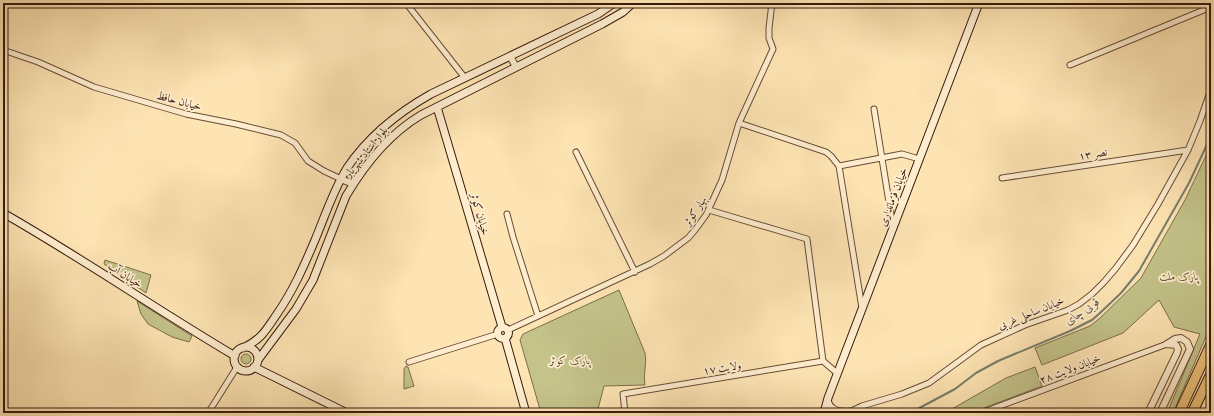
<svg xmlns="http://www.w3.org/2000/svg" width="1214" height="416" viewBox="0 0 1214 416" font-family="'IM FELL French Canon',Amiri,serif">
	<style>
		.green { fill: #c3c38a; stroke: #7c6e4c }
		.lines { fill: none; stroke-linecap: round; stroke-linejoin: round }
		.stream { stroke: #757d6d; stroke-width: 2 }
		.minor-casing { stroke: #674c37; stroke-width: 7 }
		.tertiary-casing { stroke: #674c37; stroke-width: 8 }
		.secondary-casing { stroke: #351a0e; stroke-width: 9 }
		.trunk-casing { stroke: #351a0e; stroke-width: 11 }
		.minor { stroke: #feedce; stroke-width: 5 }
		.tertiary { stroke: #feedce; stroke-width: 6 }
		.secondary { stroke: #feedce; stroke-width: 7 }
		.trunk { stroke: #efc27a; stroke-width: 9 }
		.labels { text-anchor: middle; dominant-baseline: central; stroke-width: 3.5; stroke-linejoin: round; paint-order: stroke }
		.street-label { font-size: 11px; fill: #351a0e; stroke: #feedce }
		.park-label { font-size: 11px; font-style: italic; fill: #604d33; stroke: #feedce }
		.water-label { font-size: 12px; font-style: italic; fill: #5a5445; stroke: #feedce }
	</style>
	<rect width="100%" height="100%" fill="#fee4b3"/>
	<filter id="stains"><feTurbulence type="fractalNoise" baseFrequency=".005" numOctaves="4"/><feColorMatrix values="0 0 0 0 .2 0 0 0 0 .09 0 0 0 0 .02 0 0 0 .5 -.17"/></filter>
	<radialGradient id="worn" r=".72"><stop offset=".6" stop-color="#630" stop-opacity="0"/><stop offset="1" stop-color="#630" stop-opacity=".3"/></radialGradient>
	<path class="green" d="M1211,145V325L1173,413H1167L1200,334L1174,327L1159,300L1123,333L1042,365L1035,348L1090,326L1100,318L1141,278L1185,200Z
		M105,260L151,275L146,293L104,264Z
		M619,290L645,353C647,364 643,374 645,385L604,386L597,413H541L520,340L523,334Z
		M137,301L192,336L189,342L172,337L148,324L141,314Z
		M241 359a5 5 0 1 1 10 0a5 5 0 1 1-10 0Z
		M406,366L408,367L414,386L404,389V369Z
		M1035,367L1042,386L971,413H945L1006,378Z"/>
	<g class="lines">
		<path class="stream" d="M910,413L955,389L976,373L998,361L1070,331L1092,320L1100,313L1121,293L1139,271L1189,183L1211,136"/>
		<defs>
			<path id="minor" d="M406,3L465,78
				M3,50L38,62L94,87L186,114L236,124L281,135L295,143L308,161L324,171L341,179
				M1070,65L1211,7
				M874,109L893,227
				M739,123L826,152L831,156L839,166L862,308
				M576,152L635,272
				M839,166L902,154L919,159
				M1002,178L1188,150
				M709,210L807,239L823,361L837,373
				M507,214L513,237L538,316
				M508,330L650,264L664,256L688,238L695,230L706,215L722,180L739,123L773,49L769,38V28L772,3
				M409,362L498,334
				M828,400C830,410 839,412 849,411
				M207,413L210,410L237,367
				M625,413L623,394L823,361
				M847,413L862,406L902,394L929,383L981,345L1025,325L1068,310L1079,304L1092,294L1104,282L1116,268L1133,245L1158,204L1188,150L1200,121L1211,89
				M981,413L1167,344"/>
			<path id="tertiary" d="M510,56L516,67
				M341,179L353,184
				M1148,413L1177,353L1178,349L1176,345L1167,344
				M1160,413L1190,349L1187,342L1181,338L1175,339L1167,344"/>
			<path id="secondary" d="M437,107L502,327
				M3,213C82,258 157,310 235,356
				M497.5 333a5.5 5.5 0 1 1 11 0a5.5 5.5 0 1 1-11 0Z
				M505,338L526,413
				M234 359a12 12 0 1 1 24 0a12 12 0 1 1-24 0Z
				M243,348C262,339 266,330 277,314C293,291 304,266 315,240C325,216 333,191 347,168C368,137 399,112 431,94L598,14L614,3
				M258,360L296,309L313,280L346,196C365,164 389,134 421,115L602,24L623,12L633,3
				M254,367L347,413
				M824,413L828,398L979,3"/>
			<path id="trunk" d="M1179,413L1211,344
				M1192,413L1211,374"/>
		</defs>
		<use href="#minor" class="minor-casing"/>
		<use href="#tertiary" class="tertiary-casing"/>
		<use href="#secondary" class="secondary-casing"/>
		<use href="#trunk" class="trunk-casing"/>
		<use href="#minor" class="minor"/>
		<use href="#tertiary" class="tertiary"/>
		<use href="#secondary" class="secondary"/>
		<use href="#trunk" class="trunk"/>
	</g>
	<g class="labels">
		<g class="street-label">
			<text transform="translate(179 101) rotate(15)">خیابان حافظ</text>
			<text transform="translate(366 152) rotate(-51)">بلوار استاد شهریار</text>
			<text transform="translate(1093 154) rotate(-9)">نصر ۱۳</text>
			<text transform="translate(893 197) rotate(-69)">خیابان فرمانداری</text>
			<text transform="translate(695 211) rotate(-57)">بهار کوثر</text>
			<text transform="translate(480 214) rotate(74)">خیابان کوثر</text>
			<text transform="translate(125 275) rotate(32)">خیابان آب</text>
			<text transform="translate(1031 313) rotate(-22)">خیابان ساحلی غربی</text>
			<text transform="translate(722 368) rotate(-9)">ولایت ۱۷</text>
			<text transform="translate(1070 369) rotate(-21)">خیابان ولایت ۲۸</text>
		</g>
		<g class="park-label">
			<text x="1179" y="276">پارک ملت</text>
			<text x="570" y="360">پارک کوثر</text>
		</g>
		<g class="water-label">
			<text transform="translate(1082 311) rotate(-34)">قوبی چای</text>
		</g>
	</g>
	<rect width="1214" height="416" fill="none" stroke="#fee4b3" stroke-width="16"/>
	<rect x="4" y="4" width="1206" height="408" fill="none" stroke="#351a0e" stroke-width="2"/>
	<rect x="8" y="8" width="1198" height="400" fill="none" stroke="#351a0e"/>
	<rect width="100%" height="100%" filter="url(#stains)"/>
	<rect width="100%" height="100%" fill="url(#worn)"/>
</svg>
